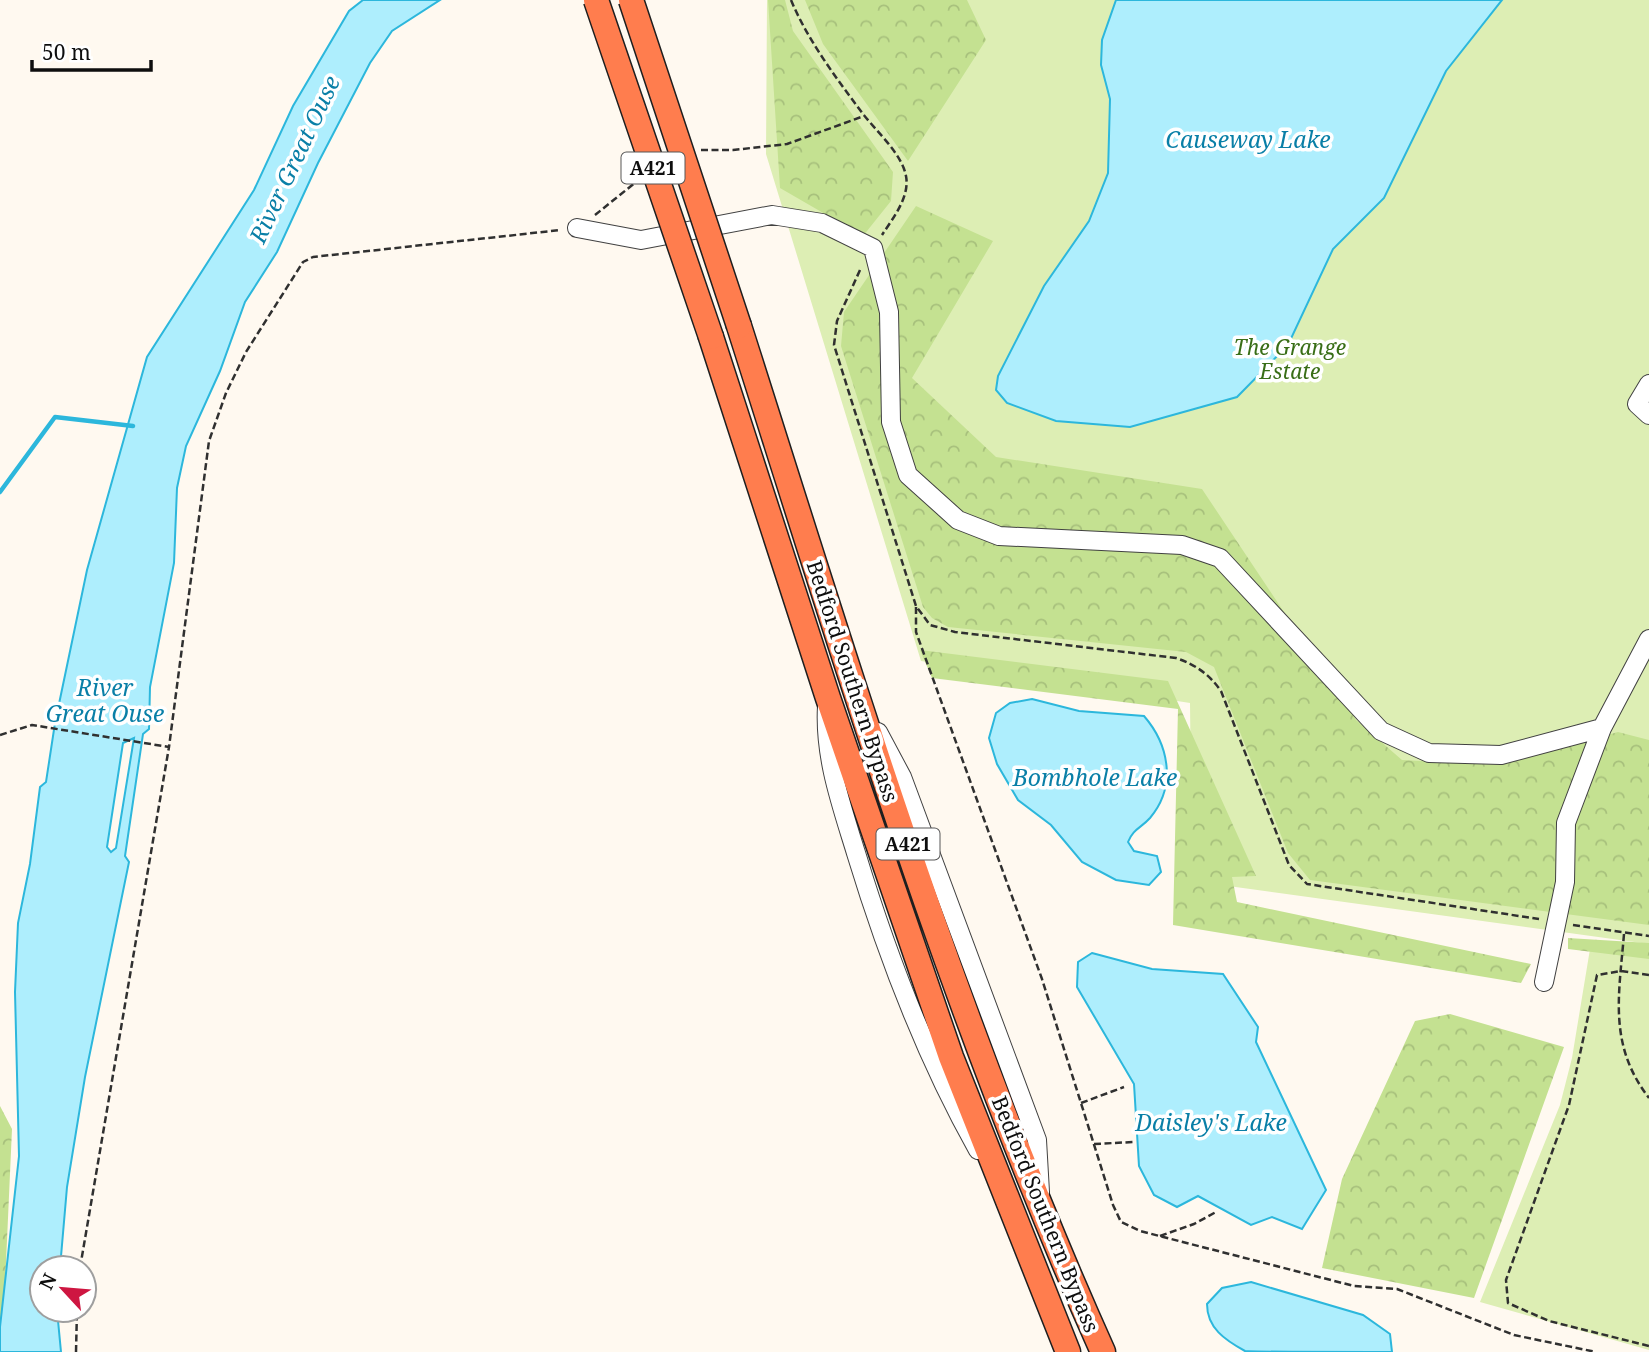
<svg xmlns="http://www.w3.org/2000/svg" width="1649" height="1352" viewBox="0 0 1649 1352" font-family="'Noto Serif',serif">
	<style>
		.grass { fill: #ddeeb4 }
		.forest { fill: url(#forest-crowns) }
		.water { fill: #aeeefd; stroke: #2cb7dc; stroke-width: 2; fill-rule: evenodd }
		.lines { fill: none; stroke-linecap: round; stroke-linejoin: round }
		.stream { stroke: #2cb7dc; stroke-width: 4.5 }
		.minor-casing { stroke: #414141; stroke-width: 20 }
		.highway-casing { stroke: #1f1f1f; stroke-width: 27 }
		.path { stroke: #303030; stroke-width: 2.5; stroke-dasharray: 7 3.5; stroke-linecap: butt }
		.minor { stroke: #fff; stroke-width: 18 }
		.highway { stroke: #ff7d4e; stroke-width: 24 }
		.highway-bridge-casing { stroke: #1f1f1f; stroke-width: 27; stroke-linecap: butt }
		.highway-bridge { stroke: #ff7d4e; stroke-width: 24 }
		.labels { text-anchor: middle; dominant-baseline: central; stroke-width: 7; stroke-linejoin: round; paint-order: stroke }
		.shield { fill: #fff; stroke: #565656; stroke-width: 2 }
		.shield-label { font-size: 19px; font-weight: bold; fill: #0e0e0e }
		.park-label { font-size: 21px; font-style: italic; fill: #396e17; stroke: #fff }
		.street-label { font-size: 21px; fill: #0e0e0e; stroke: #fff }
		.water-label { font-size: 23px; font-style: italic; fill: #097fa7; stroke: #fff }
	</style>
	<defs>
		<pattern id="forest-crowns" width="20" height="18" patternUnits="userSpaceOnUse" patternTransform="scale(1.75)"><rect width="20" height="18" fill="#c4e191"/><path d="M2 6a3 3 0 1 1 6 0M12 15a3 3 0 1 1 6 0" fill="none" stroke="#a7c07c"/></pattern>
	</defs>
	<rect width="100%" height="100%" fill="#fff9f0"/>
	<path class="grass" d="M767,0H1649V944L1192,881L1190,703L921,661L766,154Z
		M1590,949L1649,953V1350L1480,1302L1560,1105L1572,1058Z"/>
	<path class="forest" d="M768,0H785L793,31L893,172L891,201L863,236L780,188Z
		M805,0H967L986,40L908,161L823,44Z
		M916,206L993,241L912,378L996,457L1202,489L1356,720L1402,760L1500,765L1618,732L1649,740V925L1310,880L1288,853L1214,667L1186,652L948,627L932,618L923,607L841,346L844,312Z
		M920,650L1168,681L1256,876L1232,877L1237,902L1531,964L1521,983L1173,925L1178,709L932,678Z
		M1568,938L1649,943V959L1568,949Z
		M1450,1014L1564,1047L1474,1298L1322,1268L1342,1179L1415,1021Z
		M0,1106L12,1129L2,1352H0Z"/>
	<path class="water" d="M363,0H440L392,31L370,63L318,163L277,252L245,302L220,371L186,446L177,488L174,563L150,687L149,729L143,734L125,856L129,862L85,1077L67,1187L60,1268H42V1310H57L61,1352H0V1327L19,1156L15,992L18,923L30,864L40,787L46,782L55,723L87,570L147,357L254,190L293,106L349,11ZM134,738L116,848L111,852L107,847L123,743Z
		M1116,0H1502L1446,71L1384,198L1333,249L1288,345L1237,397L1130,427L1056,421L1007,403L996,390L998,376L1044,286L1089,221L1108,173L1110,99L1101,65L1102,40Z
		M1032,699L1079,711L1144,716C1169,745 1177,786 1150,818C1141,828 1133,829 1128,842L1134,851L1157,856L1161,872L1149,885L1116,880L1082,862L1051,825L1018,800L997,764L989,738L996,713L1010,703Z
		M1092,953L1152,969L1223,974L1258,1027L1256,1042L1326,1190L1302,1229L1272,1217L1251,1225L1198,1196L1177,1207L1154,1195L1139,1166L1134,1084L1077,987L1078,962Z
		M1251,1282L1363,1315L1390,1334L1392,1352C1372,1352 1254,1352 1245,1351C1225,1340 1207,1328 1207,1304L1222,1288Z"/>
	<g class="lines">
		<path class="stream" d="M0,492L55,417L133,426"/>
		<defs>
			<path id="minor" d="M577,228L641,240L772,215L822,223L873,248L889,312L891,422L908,475L958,520L999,536L1182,545L1220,558L1381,731L1429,753L1501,755L1602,728
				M1649,384L1637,404L1649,415
				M827,706C824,757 841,804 856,853C887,955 925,1056 978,1150
				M878,732L902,777L1037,1140L1040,1192
				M1544,982L1565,882L1566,823L1602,728L1649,639"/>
			<path id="highway" d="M739,326C849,671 954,1021 1103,1352
				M711,337L828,698L951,1057L1068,1352"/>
		</defs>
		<use href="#minor" class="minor-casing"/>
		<use href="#highway" class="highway-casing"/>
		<path class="path" d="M791,0C808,41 837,79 863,114C877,132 902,154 906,176C910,197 893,218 882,235
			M701,150H733L787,144L864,116
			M595,215L636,182
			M860,270L837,321L834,345L916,606L930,625L955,632L1176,658C1196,665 1209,674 1221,691L1289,865L1307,884L1539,919
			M916,607V632L1042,979L1113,1205L1121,1222L1140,1231L1354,1286L1397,1289L1514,1335L1596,1352
			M0,735L32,725L169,747L209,441L226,393L246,352L303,262L313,257L561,230
			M1573,925L1649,936
			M1624,934C1619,995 1608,1045 1649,1098
			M1649,975L1621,971L1597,975L1569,1105L1506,1280L1508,1303L1549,1321L1649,1346
			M1081,1103L1124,1087
			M1094,1144L1134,1142
			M1160,1236L1194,1224L1216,1212
			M80,1268L169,747
			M76,1352L77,1310"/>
		<use href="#minor" class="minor"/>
		<use href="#highway" class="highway"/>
		<defs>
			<path id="highway-bridge" d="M596,0L711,337
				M631,0L739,326"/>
		</defs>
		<use href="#highway-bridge" class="highway-bridge-casing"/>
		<use href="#highway-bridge" class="highway-bridge"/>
	</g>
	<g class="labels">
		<g class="shield">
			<rect x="621.5" y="152.5" width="63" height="31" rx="5"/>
			<rect x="876.5" y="828.5" width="63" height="31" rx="5"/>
		</g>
		<g class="shield-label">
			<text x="653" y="168">A421</text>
			<text x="908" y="844">A421</text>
		</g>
		<g class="park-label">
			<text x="1290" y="347">The Grange<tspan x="1290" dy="24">Estate</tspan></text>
		</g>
		<g class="street-label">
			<text transform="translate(853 681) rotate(72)">Bedford Southern Bypass</text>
			<text transform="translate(1046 1214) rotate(68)">Bedford Southern Bypass</text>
		</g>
		<g class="water-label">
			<text x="1248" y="139">Causeway Lake</text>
			<text transform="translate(294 159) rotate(-65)">River Great Ouse</text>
			<text x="105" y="687">River<tspan x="105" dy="26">Great Ouse</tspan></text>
			<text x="1095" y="777">Bombhole Lake</text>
			<text x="1211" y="1122">Daisley's Lake</text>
		</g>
	</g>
	<g transform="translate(63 1289) rotate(296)"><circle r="33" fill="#ffffff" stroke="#9f9f9f" stroke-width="2"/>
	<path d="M0-5L12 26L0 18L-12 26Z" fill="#ce1641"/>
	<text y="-10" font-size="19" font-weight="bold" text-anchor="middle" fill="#0e0e0e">N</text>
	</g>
	<path d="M32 60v10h119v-10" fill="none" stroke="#0e0e0e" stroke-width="3.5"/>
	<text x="42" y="60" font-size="21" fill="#0e0e0e" stroke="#ffffff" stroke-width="5" paint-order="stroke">50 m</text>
</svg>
